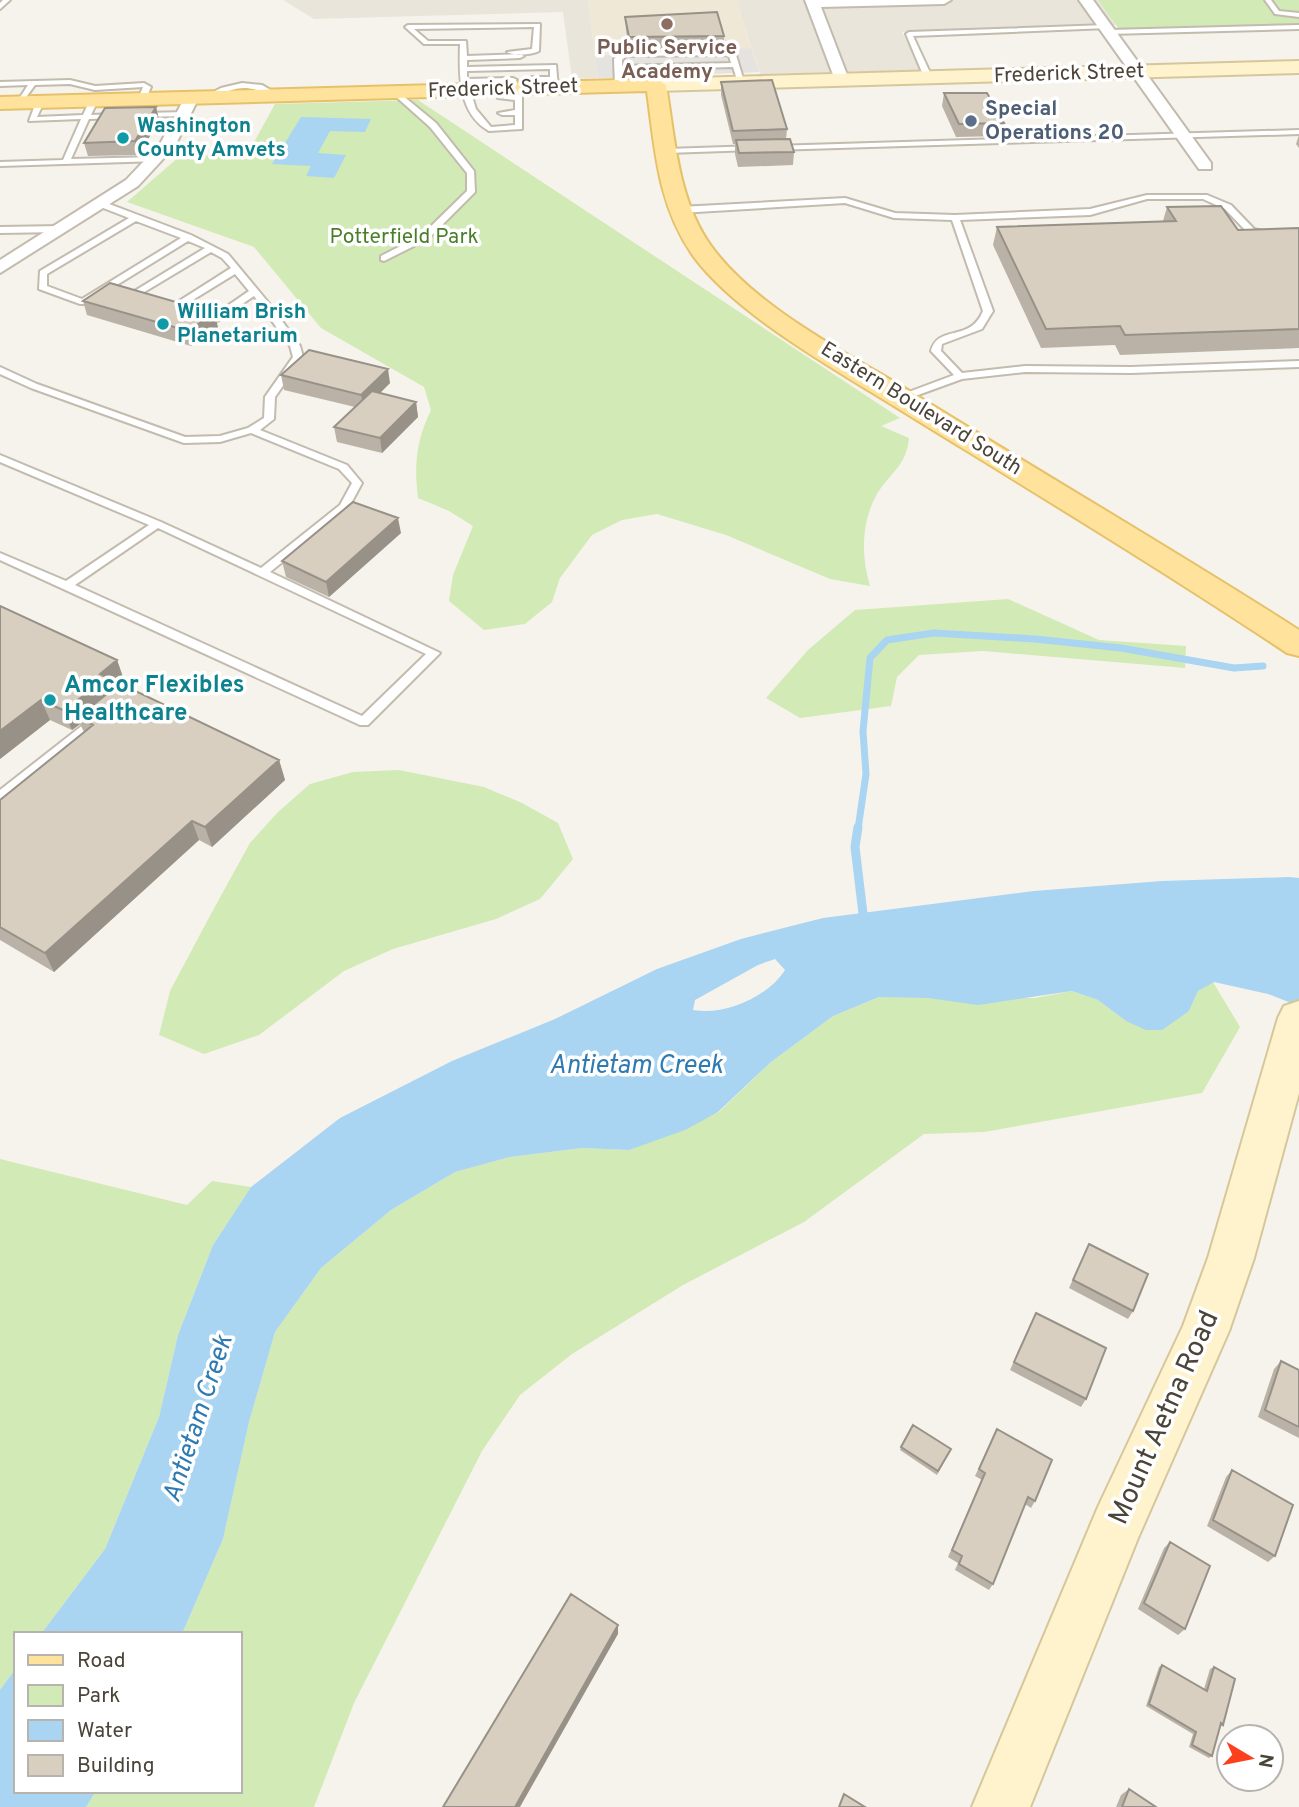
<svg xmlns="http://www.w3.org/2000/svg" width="1299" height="1807" viewBox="0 0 1299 1807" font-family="Overpass,sans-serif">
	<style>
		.residential { fill: #eae5da }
		.education { fill: #efe8d6 }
		.green { fill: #d2eab5 }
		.parking { fill: #e5e3e0 }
		.water { fill: #a9d4f2; fill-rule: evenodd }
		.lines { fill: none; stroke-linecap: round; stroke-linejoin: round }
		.stream-far1 { stroke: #a9d4f2; stroke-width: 7 }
		.stream { stroke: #a9d4f2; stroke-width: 9 }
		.lane-casing { stroke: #c2bbae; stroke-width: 4 }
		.street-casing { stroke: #c2bbae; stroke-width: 4 }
		.secondary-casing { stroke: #d6c79b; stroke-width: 4 }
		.primary-casing { stroke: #e6c16a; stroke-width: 4 }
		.lane { fill: #fff; fill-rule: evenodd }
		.street { fill: #fff; fill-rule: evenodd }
		.secondary { fill: #fff3cd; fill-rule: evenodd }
		.primary { fill: #ffe39c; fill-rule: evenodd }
		.wall { fill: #bab2a6 }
		.shaded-wall { fill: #979187 }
		.building { fill: #d8cfc1; stroke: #979187; stroke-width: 2 }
		.education-dot { fill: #8d6e63; stroke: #fff; stroke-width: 2.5 }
		.service-dot { fill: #5c6f8a; stroke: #fff; stroke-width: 2.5 }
		.culture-dot { fill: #0f9aa8; stroke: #fff; stroke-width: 2.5 }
		.labels { text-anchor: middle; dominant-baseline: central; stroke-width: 7; stroke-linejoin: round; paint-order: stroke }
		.far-education-label { font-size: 21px; font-weight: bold; fill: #785e54; stroke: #fff }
		.far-street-label { font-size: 21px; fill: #4b4439; stroke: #fff }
		.far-service-label { font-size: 21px; font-weight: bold; fill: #4e5e75; stroke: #fff; text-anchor: start }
		.far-culture-label { font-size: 21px; font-weight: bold; fill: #0d838f; stroke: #fff; text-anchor: start }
		.far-park-label { font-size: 21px; fill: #4a7f2a; stroke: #fff }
		.culture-label { font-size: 24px; font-weight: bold; fill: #0d838f; stroke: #fff; text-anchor: start }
		.water-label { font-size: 26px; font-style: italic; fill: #2e7ab2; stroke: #fff }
		.near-street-label { font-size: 28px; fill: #4b4439; stroke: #fff }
	</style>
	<rect width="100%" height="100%" fill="#f6f3ec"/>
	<path class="residential" d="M283,0H588L598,78L572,79L563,12L314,19Z
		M736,0H1098L1117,25L902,32L921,70L760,74Z"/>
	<path class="education" d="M588,0H736L759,72L598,78Z"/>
	<path class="green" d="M1098,0H1299V24L1119,29Z
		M418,100L900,418L881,426L909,438C906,467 891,471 877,494C861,522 861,556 870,586L830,579L726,535L657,514L622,520L592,535L560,578L552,602L525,624L484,630L449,601L453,575L473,526L449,511L418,498C414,465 416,441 431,410L424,387L321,328L254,247L127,202L180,156L247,155L275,104Z
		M1008,599L1099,640L1186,646L1185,668L983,651L919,655L897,677L891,706L800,718L766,698L808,650L855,610Z
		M399,770L484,787L522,803L558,823L573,859L540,899L496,919L393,949L344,971L259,1035L204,1054L159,1035L170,991L212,912L250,843L278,812L310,784L353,772Z
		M1213,982L1240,1027L1202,1093L984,1132L924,1134L804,1222L683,1285L572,1354L520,1395L482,1451L354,1703L314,1807H86L96,1791H240V1634H182L223,1539L249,1422L275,1332L321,1268L391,1210L455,1172L510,1157L582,1148L629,1150L719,1112L771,1062L833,1016L879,997L1035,998L1072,991L1098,1000L1126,1021L1189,1011L1198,991Z
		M0,1159L187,1205L212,1181L251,1187L213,1245L178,1335L159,1417L105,1549L41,1634H16V1668L0,1690Z"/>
	<path class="parking" d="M751,48L759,72L598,78L595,56Z"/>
	<path class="water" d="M301,117L371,119L365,132L330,131L318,153L346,155L334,178L306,176L311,166L272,164Z
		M1290,877L1299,878V1006L1268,994L1214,982L1198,991L1189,1011L1162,1030H1146L1126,1021L1098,1000L1072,991L978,1005L928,998L879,997L833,1016L771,1062L718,1112L685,1130L629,1150L582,1148L510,1157L455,1172L391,1210L321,1268L275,1332L249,1422L223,1539L182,1634H41L105,1549L159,1417L178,1335L213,1245L251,1187L340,1118L452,1061L555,1019L657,969L741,939L823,918L1034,891L1162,881ZM775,959L785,970C768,997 724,1016 693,1010L695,1000L758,965Z
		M16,1668V1791H96L86,1807H0V1690Z"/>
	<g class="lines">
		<path class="stream-far1" d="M858,829L866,774L863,731L870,658L887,640L934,633L1035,639L1121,648L1234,668L1263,666"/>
		<path class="stream" d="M858,827L855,847L864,922"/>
		<defs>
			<path id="lane" d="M3,0H10L0,9V3Z
				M1265,0H1271L1279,11L1299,13V17L1275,14Z
				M540,24L539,51C532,55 514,56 507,52L532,49L534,27L414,29L428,41H466L467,56L520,54L524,56L520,58L467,60V67L556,65L558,88L554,90L550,88V81H532L528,79L532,77H550V69L467,71V79L513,78L517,80L513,82L468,83L476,109L491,127L515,125V115H502L498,113L515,110V100L498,98L514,96L515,86L522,88V129L489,131C458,113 459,75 460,44H424L405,27L408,25Z
				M1106,25L1108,28L913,36L932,77L928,79L924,77L906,34L909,32Z
				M1299,25V29L1109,34L1106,32L1109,30Z
				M726,51L736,55L745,85L738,83L733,67L622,70L623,86L619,88L615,86L614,59L621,52ZM725,55L729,56L731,63L622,66V60L626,56Z
				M70,80L95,86L144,83L151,87L146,99L142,101L138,99L143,87L95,90L70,84L35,85L21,104L17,102L28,85L0,86V82Z
				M242,83L262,85L279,95L275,97C244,83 238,87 208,99L204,97L221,88Z
				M396,90L436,123L474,171L475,192L428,239L384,261L381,260V256L422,235L467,191V173L430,127L393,94L392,92Z
				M94,98L98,100L91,115L117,114L121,116L117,118L89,119L71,159L156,157H159V161L0,166V162L63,160L81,119L29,121L36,102L40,100L44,102L37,117L83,115L90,100Z
				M188,112L189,114L185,116L141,117L137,115L141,113Z
				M1299,130V134L773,150L769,148L773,146Z
				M756,146V150H753L667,153L663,151L667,149Z
				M1147,195H1207L1231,205L1254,229L1274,234L1299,235V241L1274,240L1248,233L1225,209L1203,199H1147L1090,215L960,220L993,311L982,329L942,344L941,351L962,373L1025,366L1131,367L1299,361V367L1131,373L1025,372L962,379L904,400H898V396L954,375L931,351C938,324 970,343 983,311L952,220L894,218L845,203L680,213L676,210L680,207L845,198L895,213L955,215L1090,209Z
				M98,202H104L191,235L228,254L272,307L300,346L303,357L275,397L274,419L260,430L347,465L362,483L348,509L270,572L440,653L368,725H360L0,560V553L66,581L149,525L0,462V455L161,522L261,568L340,505L352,483L339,469L251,433L220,442L184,443L31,388L0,374V367L37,384L185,437L220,436L248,428L264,418L265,397L293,357L290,346L254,296L211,325L203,323L249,291L235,274L173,312L165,310L231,268L222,258L211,252L136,297L128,295L205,248L188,241L86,304H80L39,289L40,271L129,218L98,206ZM136,221L181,238L82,299L47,286V274ZM158,528L426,654L362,716L75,585Z
				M0,227L62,226L66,229L62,232L0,233Z
				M97,714L103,718L101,721L5,800L0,802V790Z"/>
			<path id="street" d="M805,0H951L944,4L821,7L849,80L842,84L835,80Z
				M1079,0H1093L1211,163V169H1199Z
				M192,93L199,97L175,146L138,186L0,273V260L126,180L160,144L185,97Z"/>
			<path id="secondary" d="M1299,61V73L656,91L646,85L656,79Z
				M1299,1001V1093L1254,1258L1229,1331L1138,1538L1030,1807H972L1098,1507L1183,1326L1208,1258L1278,1018L1284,1006Z"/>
			<path id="primary" d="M656,79L666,85C675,140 678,200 711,246C756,308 847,353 911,392C1040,472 1171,548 1299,630V656L1287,653C1165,572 1040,496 915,419C849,377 740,319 694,257C658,207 655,150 647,91L0,109V97Z"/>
		</defs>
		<use href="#lane" class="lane-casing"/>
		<use href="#street" class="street-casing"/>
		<use href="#secondary" class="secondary-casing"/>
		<use href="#primary" class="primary-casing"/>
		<use href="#lane" class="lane"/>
		<use href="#street" class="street"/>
		<use href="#secondary" class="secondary"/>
		<use href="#primary" class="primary"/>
	</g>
	<path class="wall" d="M625,17L724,36V48L629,49L626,30Z
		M721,82L787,129L786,139L794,152L793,165L738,167L735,154V144H733L721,95Z
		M944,93L1004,123L1002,136L956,137L942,106Z
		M156,107L159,120L139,155L88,156L84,143Z
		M1299,135V148L1296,144Z
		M1167,207L1238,230L1299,228V348L1120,355L1115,345L1041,348L993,245L997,227L1163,221Z
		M83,301L199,311L218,327L191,346L87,315Z
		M281,375L390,383L380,393L416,402L418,417L382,453L337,442L334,427L355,407L284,390Z
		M401,533L329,597L286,577L282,561Z
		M0,606L117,660L124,680L120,684L279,760L285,780L212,847L199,840L54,972L0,940V800L84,732L80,724L72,730L50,720L0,759Z
		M1089,1244L1133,1311L1128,1319L1069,1288Z
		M1036,1313L1086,1399L1081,1407L1010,1370Z
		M1281,1361L1299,1370V1438L1258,1417L1274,1369Z
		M997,1429L1035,1501L1031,1508L1025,1504L993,1584L989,1590L955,1570L958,1563L948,1557L982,1480L975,1476Z
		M901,1447L951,1449L937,1475L900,1450Z
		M1232,1470L1275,1556L1268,1562L1207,1526L1226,1477Z
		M1170,1542L1185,1629L1178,1635L1138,1609L1164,1548Z
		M1162,1665L1204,1689L1210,1669L1214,1667L1223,1725L1220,1727L1212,1756L1209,1758L1189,1747L1193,1734L1146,1706L1159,1667Z
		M1129,1789L1156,1807H1116L1121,1795Z"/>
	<path class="shaded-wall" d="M156,107L159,120L139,155L135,141Z
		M214,313L218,327L191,346L188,331Z
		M388,369L390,383L364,409L361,395Z
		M416,402L418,417L382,453L380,438Z
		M398,518L401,533L329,597L326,582Z
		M117,660L124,680L110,692L100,674Z
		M102,683L109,703L78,717L80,724L72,730L63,710Z
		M41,700L50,720L0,759V731Z
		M279,760L285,780L212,847L205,827Z
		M192,821L199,840L54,972L45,953Z
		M618,1625V1634L520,1807H515Z"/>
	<path class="building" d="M717,12L724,36L629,37L625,17Z
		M772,80L787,129L733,131L721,82Z
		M944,93H987L1004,123L959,124Z
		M156,107L135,141L84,143L105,108Z
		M790,139L794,152L739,153L736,140Z
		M1221,206L1238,230L1299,228V329L1125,335L1120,326L1046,329L997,227L1176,221L1167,207Z
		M110,283L197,308L199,311L214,313L188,331L83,301Z
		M309,350L388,369L361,395L281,375Z
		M372,391L416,402L380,438L334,427Z
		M353,502L398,518L326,582L282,561Z
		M0,606L117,660L100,674L279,760L205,827L192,821L45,953L0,927V800L93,725L78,717L107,694L109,689L102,683L63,710L41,700L0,731Z
		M1089,1244L1148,1274L1133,1311L1073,1280Z
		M1036,1313L1106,1348L1086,1399L1014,1362Z
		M1281,1361L1299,1370V1427L1265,1410Z
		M913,1425L951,1449L938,1471L901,1447Z
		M997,1429L1052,1460L1035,1501L1028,1497L993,1584L959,1564L962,1556L952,1550L985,1473L979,1469Z
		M1232,1470L1293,1505L1275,1556L1213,1520Z
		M1170,1542L1210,1566L1185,1629L1144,1603Z
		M571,1594L618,1625L515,1807H443Z
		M1162,1665L1207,1691L1214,1667L1235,1679L1223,1725L1221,1723L1212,1756L1192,1745L1196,1732L1149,1704Z
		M1129,1789L1156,1807H1122Z
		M844,1794L865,1807H839Z"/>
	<circle class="education-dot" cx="667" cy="24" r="7"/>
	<circle class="service-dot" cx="971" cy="121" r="7"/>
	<g class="culture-dot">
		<circle cx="123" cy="138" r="7"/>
		<circle cx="163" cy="324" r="7"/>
		<circle cx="50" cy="700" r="7"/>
	</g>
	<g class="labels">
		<g class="far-education-label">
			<text x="667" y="48">Public Service<tspan x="667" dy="24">Academy</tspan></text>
		</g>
		<g class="far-street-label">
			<text transform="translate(1069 74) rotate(-2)">Frederick Street</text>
			<text transform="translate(503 89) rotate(-2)">Frederick Street</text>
			<text transform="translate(921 409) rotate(32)">Eastern Boulevard South</text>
		</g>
		<g class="far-service-label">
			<text x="985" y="109">Special<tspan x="985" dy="24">Operations 20</tspan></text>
		</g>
		<g class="far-culture-label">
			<text x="137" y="126">Washington<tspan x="137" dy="24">County Amvets</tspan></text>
			<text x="177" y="312">William Brish<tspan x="177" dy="24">Planetarium</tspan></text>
		</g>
		<g class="far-park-label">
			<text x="404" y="237">Potterfield Park</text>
		</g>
		<g class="culture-label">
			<text x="64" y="686">Amcor Flexibles<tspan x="64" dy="28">Healthcare</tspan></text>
		</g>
		<g class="water-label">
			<text x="636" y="1066">Antietam Creek</text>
			<text transform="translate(199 1419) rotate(-72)">Antietam Creek</text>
		</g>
		<g class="near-street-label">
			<text transform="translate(1165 1418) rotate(-66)">Mount Aetna Road</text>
		</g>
	</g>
	<rect x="14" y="1632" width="228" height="161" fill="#ffffff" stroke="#b7b4b0" stroke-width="2"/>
	<rect x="28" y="1655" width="35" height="10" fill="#ffe39c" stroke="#b7b4b0" stroke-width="2"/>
	<text x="77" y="1667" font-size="21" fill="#4b4439">Road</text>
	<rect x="28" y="1685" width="35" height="21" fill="#d2eab5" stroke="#b7b4b0" stroke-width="2"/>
	<text x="77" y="1702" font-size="21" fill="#4b4439">Park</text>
	<rect x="28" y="1720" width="35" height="21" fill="#a9d4f2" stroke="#b7b4b0" stroke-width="2"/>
	<text x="77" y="1737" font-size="21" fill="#4b4439">Water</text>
	<rect x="28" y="1755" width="35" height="21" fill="#d8cfc1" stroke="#b7b4b0" stroke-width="2"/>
	<text x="77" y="1772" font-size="21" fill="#4b4439">Building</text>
	<g transform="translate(1250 1758) rotate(100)"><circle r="33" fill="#ffffff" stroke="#b7b4b0" stroke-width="2"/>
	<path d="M0-5L12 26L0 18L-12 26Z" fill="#fc3f1d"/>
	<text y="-10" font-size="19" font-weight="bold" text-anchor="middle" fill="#4b4439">N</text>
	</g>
</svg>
